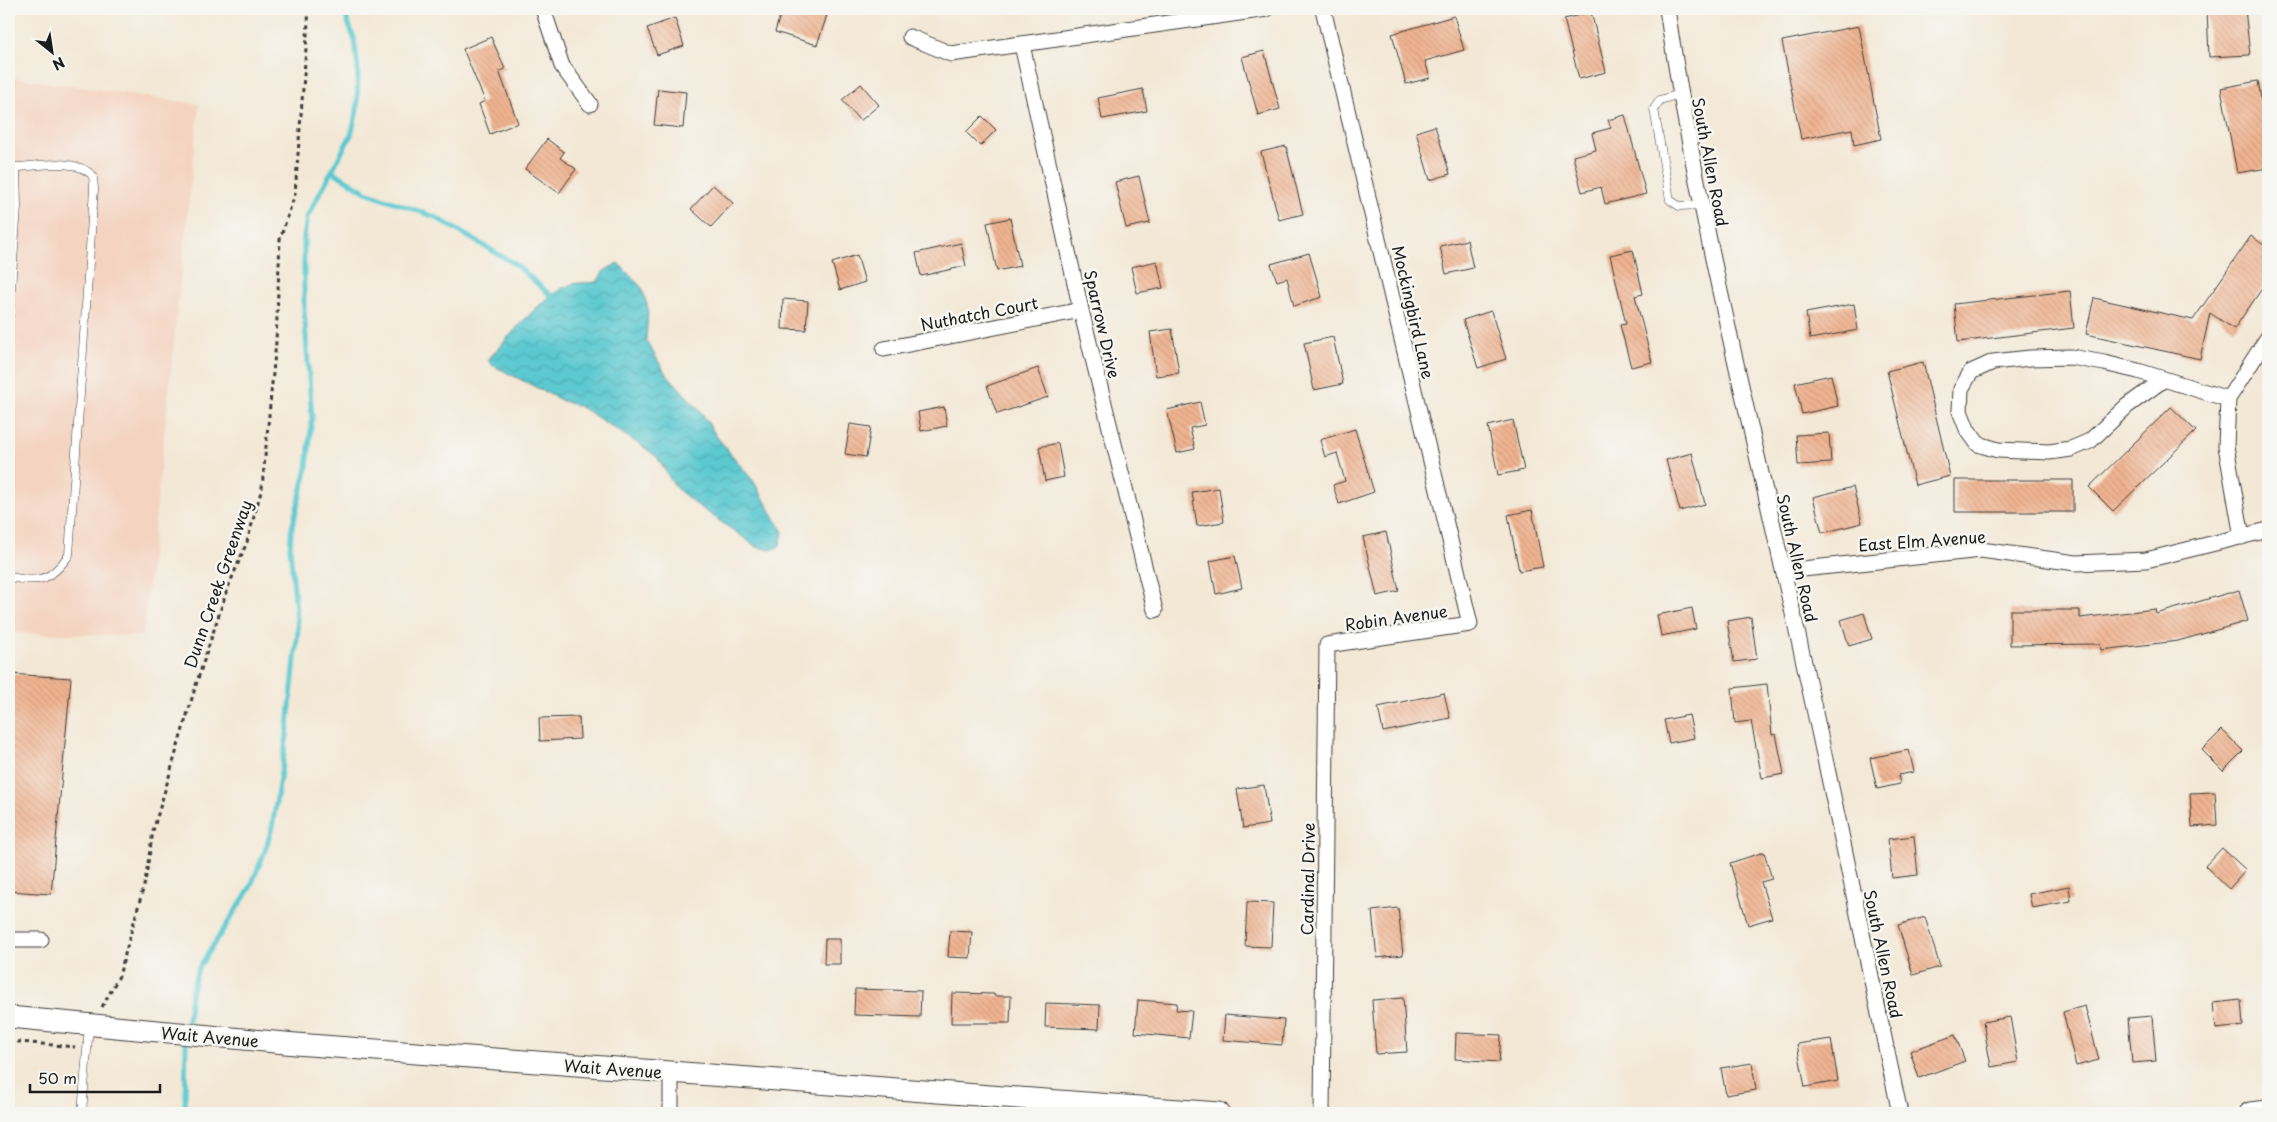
<svg xmlns="http://www.w3.org/2000/svg" width="2277" height="1122" viewBox="0 0 2277 1122" font-family="'Playpen Sans',sans-serif">
	<style>
		.built { fill: #f4d3c0 }
		.water { fill: url(#water-waves); stroke: #3c7276 }
		.lines { fill: none; stroke-linecap: round; stroke-linejoin: round }
		.stream { stroke: #5cc9d0; stroke-width: 5 }
		.building { fill: url(#building-back-hatch) }
		.lane-casing { stroke: #3c3b38; stroke-width: 9 }
		.street-casing { stroke: #3c3b38; stroke-width: 17 }
		.secondary-casing { stroke: #3c3b38; stroke-width: 23 }
		.path { stroke: #3c3b38; stroke-width: 3; stroke-dasharray: 4 4; stroke-linecap: butt }
		.lane { stroke: #fff; stroke-width: 8 }
		.street { stroke: #fff; stroke-width: 15 }
		.secondary { stroke: #fff; stroke-width: 21 }
		.labels { text-anchor: middle; dominant-baseline: central; stroke-width: 5; stroke-linejoin: round; paint-order: stroke }
		.street-label { font-size: 16px; fill: #1c1c1c; stroke: #f6f6f2 }
	</style>
	<defs>
		<pattern id="water-waves" width="16" height="10" patternUnits="userSpaceOnUse" patternTransform="scale(1.25)"><rect width="16" height="10" fill="#5cc9d0"/><path d="M0 5q4-4 8 0t8 0" fill="none" stroke="#4facb2"/></pattern>
		<pattern id="building-back-hatch" width="6" height="6" patternUnits="userSpaceOnUse" patternTransform="scale(1.25)"><rect width="6" height="6" fill="#f0b491"/><path d="M-1 5l2 2M0 0l6 6M5-1l2 2" fill="none" stroke="#cd9a7c"/></pattern>
	</defs>
	<rect width="100%" height="100%" fill="#f6f6f2"/>
	<filter id="ink" filterUnits="userSpaceOnUse"><feTurbulence type="fractalNoise" baseFrequency=".02" numOctaves="2"/><feDisplacementMap in="SourceGraphic" scale="10" xChannelSelector="R" yChannelSelector="G"/><feConvolveMatrix kernelMatrix="1 2 1 2 8 2 1 2 1" color-interpolation-filters="sRGB"/></filter>
	<filter id="wash" filterUnits="userSpaceOnUse"><feTurbulence type="fractalNoise" baseFrequency=".0096" numOctaves="4" result="noise"/><feDisplacementMap in="SourceGraphic" scale="20" xChannelSelector="R" yChannelSelector="G"/><feGaussianBlur stdDeviation="1.12" result="paint"/><feColorMatrix in="noise" values="0 0 0 0 0 0 0 0 0 0 0 0 0 0 0 0 0 1.4 0 .05"/><feComposite in="paint" operator="in"/></filter>
	<g filter="url(#wash)">
		<rect width="100%" height="100%" fill="#f3e8d6"/>
		<path class="built" d="M9,77L199,104L143,636L9,633Z"/>
		<path class="water" d="M618,263L642,288L648,308L646,340L664,371L701,412L717,437L754,482L783,532L780,546L771,550L757,547L693,502L675,487L657,457L644,447L581,407L563,401L492,365L488,360C506,340 547,290 573,284C580,282 589,283 597,282L604,271Z"/>
		<g class="lines">
			<path class="stream" d="M332,171L366,192L435,217L515,264L556,300
				M187,1028L191,993L198,969L250,888L265,851L272,828L287,735L298,630L290,549L291,532L307,468L312,418L304,309V237L307,217L351,135L357,111L358,69L354,38L343,9
				M185,1113L186,1039"/>
		</g>
		<g id="blocks">
			<path class="building" d="M782,9H820L818,12L827,15L817,45L775,32Z
				M2207,9H2245L2250,55L2209,57Z
				M1591,12L1606,72L1579,79L1564,19Z
				M1454,16L1464,50L1425,61L1430,78L1406,84L1392,34Z
				M675,18L684,46L657,55L647,28Z
				M1859,26L1881,139L1854,145L1852,129L1801,139L1782,41Z
				M491,37L505,69L499,71L518,123L490,134L479,104L485,101L463,49Z
				M1264,51L1280,109L1258,115L1242,57Z
				M2258,81L2268,138V168L2237,173L2221,88Z
				M861,84L879,105L860,121L842,100Z
				M658,89L686,92L683,128L654,125Z
				M1143,89L1147,111L1102,119L1098,98Z
				M1625,115L1646,194L1605,204L1601,187L1582,192L1573,156L1596,150L1592,133L1611,128L1608,120Z
				M982,116L996,130L980,146L966,132Z
				M1435,126L1450,174L1430,180L1416,132Z
				M547,139L564,152L560,158L576,169L559,193L525,169Z
				M1286,146L1303,214L1279,220L1261,152Z
				M1139,176L1150,223L1126,228L1115,182Z
				M713,185L733,203L711,227L691,209Z
				M1010,218L1020,266L997,271L987,223Z
				M2251,236L2268,248V280L2234,329L2210,313L2200,359L2086,334L2094,298L2193,320Z
				M1467,240L1473,268L1446,274L1440,246Z
				M961,243L966,266L921,276L916,253Z
				M1633,250L1643,294L1635,296L1652,362L1631,367L1620,325L1626,324L1610,255Z
				M1309,253L1322,297L1294,306L1287,278L1277,281L1271,264Z
				M857,255L865,282L840,290L832,263Z
				M1157,261L1163,288L1137,293L1131,267Z
				M2070,291L2074,328L1958,342L1954,304Z
				M783,299L808,301L806,330L782,329Z
				M1854,304L1858,330L1810,339L1806,313Z
				M1491,311L1506,359L1478,368L1463,320Z
				M1172,329L1179,373L1156,376L1150,332Z
				M1333,337L1343,384L1314,390L1304,343Z
				M1923,362L1950,476L1915,485L1887,371Z
				M1038,368L1048,397L997,414L987,386Z
				M1831,375L1838,406L1802,414L1795,383Z
				M1200,402L1205,425L1190,428L1195,449L1177,453L1167,410Z
				M944,407L947,426L921,431L918,412Z
				M2171,407L2196,431L2113,511L2089,487Z
				M1513,420L1524,470L1498,475L1488,426Z
				M850,424L871,427L866,457L845,454Z
				M1355,429L1374,492L1339,504L1333,485L1345,481L1337,453L1325,457L1320,440Z
				M1829,433L1831,463L1798,465L1796,435Z
				M1058,443L1064,477L1045,481L1039,447Z
				M1692,453L1705,504L1680,511L1666,460Z
				M1955,480H2073V512H1955Z
				M1853,487L1862,523L1822,533L1813,497Z
				M1219,488L1224,522L1197,526L1192,492Z
				M1532,510L1543,567L1519,571L1508,515Z
				M1386,532L1399,591L1377,596L1363,537Z
				M1235,556L1242,588L1216,594L1210,561Z
				M2239,590L2248,621L2178,641L2101,650L2100,644L2010,645V610H2080V618L2155,609L2156,614Z
				M1692,608L1696,629L1661,636L1657,615Z
				M1864,613L1872,639L1849,646L1841,620Z
				M1751,617L1757,659L1734,662L1727,621Z
				M9,674L71,678L51,894L9,891Z
				M1767,684L1772,735L1776,734L1784,774L1762,778L1751,721L1735,723L1732,688Z
				M1444,693L1450,718L1383,732L1378,707Z
				M1689,715L1694,738L1669,743L1664,720Z
				M579,717L580,739L540,741L539,718Z
				M2222,730L2243,751L2223,771L2202,750Z
				M1909,750L1914,772L1898,775L1900,784L1877,789L1870,758Z
				M1264,785L1270,824L1243,828L1237,789Z
				M2215,792L2217,825L2192,827L2190,793Z
				M1914,836L1918,875L1892,878L1888,839Z
				M2222,848L2246,870L2229,889L2205,866Z
				M1764,852L1772,879L1761,882L1772,918L1748,925L1730,863Z
				M2069,886L2071,901L2032,908L2029,894Z
				M1247,902L1273,903L1271,947L1245,946Z
				M1398,908L1403,955L1377,958L1372,911Z
				M1925,917L1940,967L1913,975L1898,925Z
				M950,931L972,932L970,958L948,957Z
				M825,939H840V964H824Z
				M855,989L921,991L920,1017L854,1015Z
				M952,993L994,994V996H1011L1010,1023H951Z
				M1403,998L1407,1052L1376,1054L1372,1000Z
				M1138,1000L1177,1003L1176,1010L1192,1011L1189,1038L1135,1033Z
				M2241,1000L2243,1026L2216,1029L2213,1003Z
				M1046,1003L1100,1005L1099,1029L1045,1027Z
				M2085,1006L2099,1060L2076,1066L2063,1012Z
				M1225,1015L1284,1020L1282,1045L1223,1040Z
				M2152,1016L2156,1061L2132,1063L2128,1018Z
				M2010,1017L2018,1062L1991,1067L1983,1022Z
				M1456,1033L1501,1035L1499,1062L1455,1059Z
				M1955,1035L1965,1061L1919,1078L1910,1051Z
				M1831,1039L1838,1081L1805,1087L1797,1044Z
				M1752,1063L1756,1090L1726,1095L1721,1068Z"/>
		</g>
	</g>
	<g filter="url(#ink)">
		<use href="#blocks" fill-opacity="0" stroke="#3c3b38" stroke-width="1"/>
		<g class="lines">
			<defs>
				<path id="lane" d="M1680,94L1660,100L1654,109L1670,200L1679,206L1702,205
					M9,167H16L17,207L9,316
					M9,577C40,583 50,581 69,555L94,189L93,176C75,157 40,166 16,167
					M82,1113L89,1026"/>
				<path id="street" d="M543,9L562,66L590,104
					M1667,9C1695,198 1741,383 1783,570C1825,750 1861,932 1900,1113
					M910,37L951,54L1267,9
					M1022,45L1081,310L1155,610
					M884,349L1081,310
					M2163,380L2127,406L2090,441L2071,449L2049,452L1998,450L1978,444L1967,429L1960,411L1961,389L1971,372L1993,362L2030,358L2071,357L2104,363L2138,371L2228,399
					M2242,537L2226,446L2228,399L2268,337
					M1784,571L1981,550L2076,563L2146,560L2268,530
					M9,940H41
					M671,1113V1073
					M1322,1113L1327,645L1470,624L1323,9"/>
				<path id="secondary" d="M9,1017L296,1044L1219,1113
					M2250,1113L2268,1111"/>
			</defs>
			<use href="#lane" class="lane-casing"/>
			<use href="#street" class="street-casing"/>
			<use href="#secondary" class="secondary-casing"/>
			<path class="path" d="M102,1007L119,976L145,882L153,831L195,688L227,590L247,542L262,488L276,342L280,239L295,194L309,9
				M9,1041L75,1047"/>
			<use href="#lane" class="lane"/>
			<use href="#street" class="street"/>
			<use href="#secondary" class="secondary"/>
		</g>
	</g>
	<g class="labels">
		<g class="street-label">
			<text transform="translate(1711 162) rotate(79)">South Allen Road</text>
			<text transform="translate(1414 312) rotate(77)">Mockingbird Lane</text>
			<text transform="translate(979 313) rotate(-11)">Nuthatch Court</text>
			<text transform="translate(1103 324) rotate(77)">Sparrow Drive</text>
			<text transform="translate(1922 540) rotate(-4)">East Elm Avenue</text>
			<text transform="translate(1798 558) rotate(77)">South Allen Road</text>
			<text transform="translate(217 584) rotate(-71)">Dunn Creek Greenway</text>
			<text transform="translate(1396 617) rotate(-8)">Robin Avenue</text>
			<text transform="translate(1307 879) rotate(-89)">Cardinal Drive</text>
			<text transform="translate(1884 954) rotate(78)">South Allen Road</text>
			<text transform="translate(210 1036) rotate(5)">Wait Avenue</text>
			<text transform="translate(613 1068) rotate(4)">Wait Avenue</text>
		</g>
	</g>
	<rect width="2277" height="1122" fill="none" stroke="#f6f6f2" stroke-width="30"/>
	<g transform="translate(52 52) rotate(150)" stroke="#f6f6f2" stroke-width="4" paint-order="stroke">
	<path d="M0-4L9 19L0 12L-9 19Z" fill="#1c1c1c"/>
	<text y="-8" font-size="14" font-weight="bold" text-anchor="middle" fill="#1c1c1c">N</text>
	</g>
	<path d="M30 1084v8h130v-8" fill="none" stroke="#1c1c1c" stroke-width="2.5"/>
	<text x="38" y="1084" font-size="15" fill="#1c1c1c" stroke="#f6f6f2" stroke-width="4" paint-order="stroke">50 m</text>
</svg>
